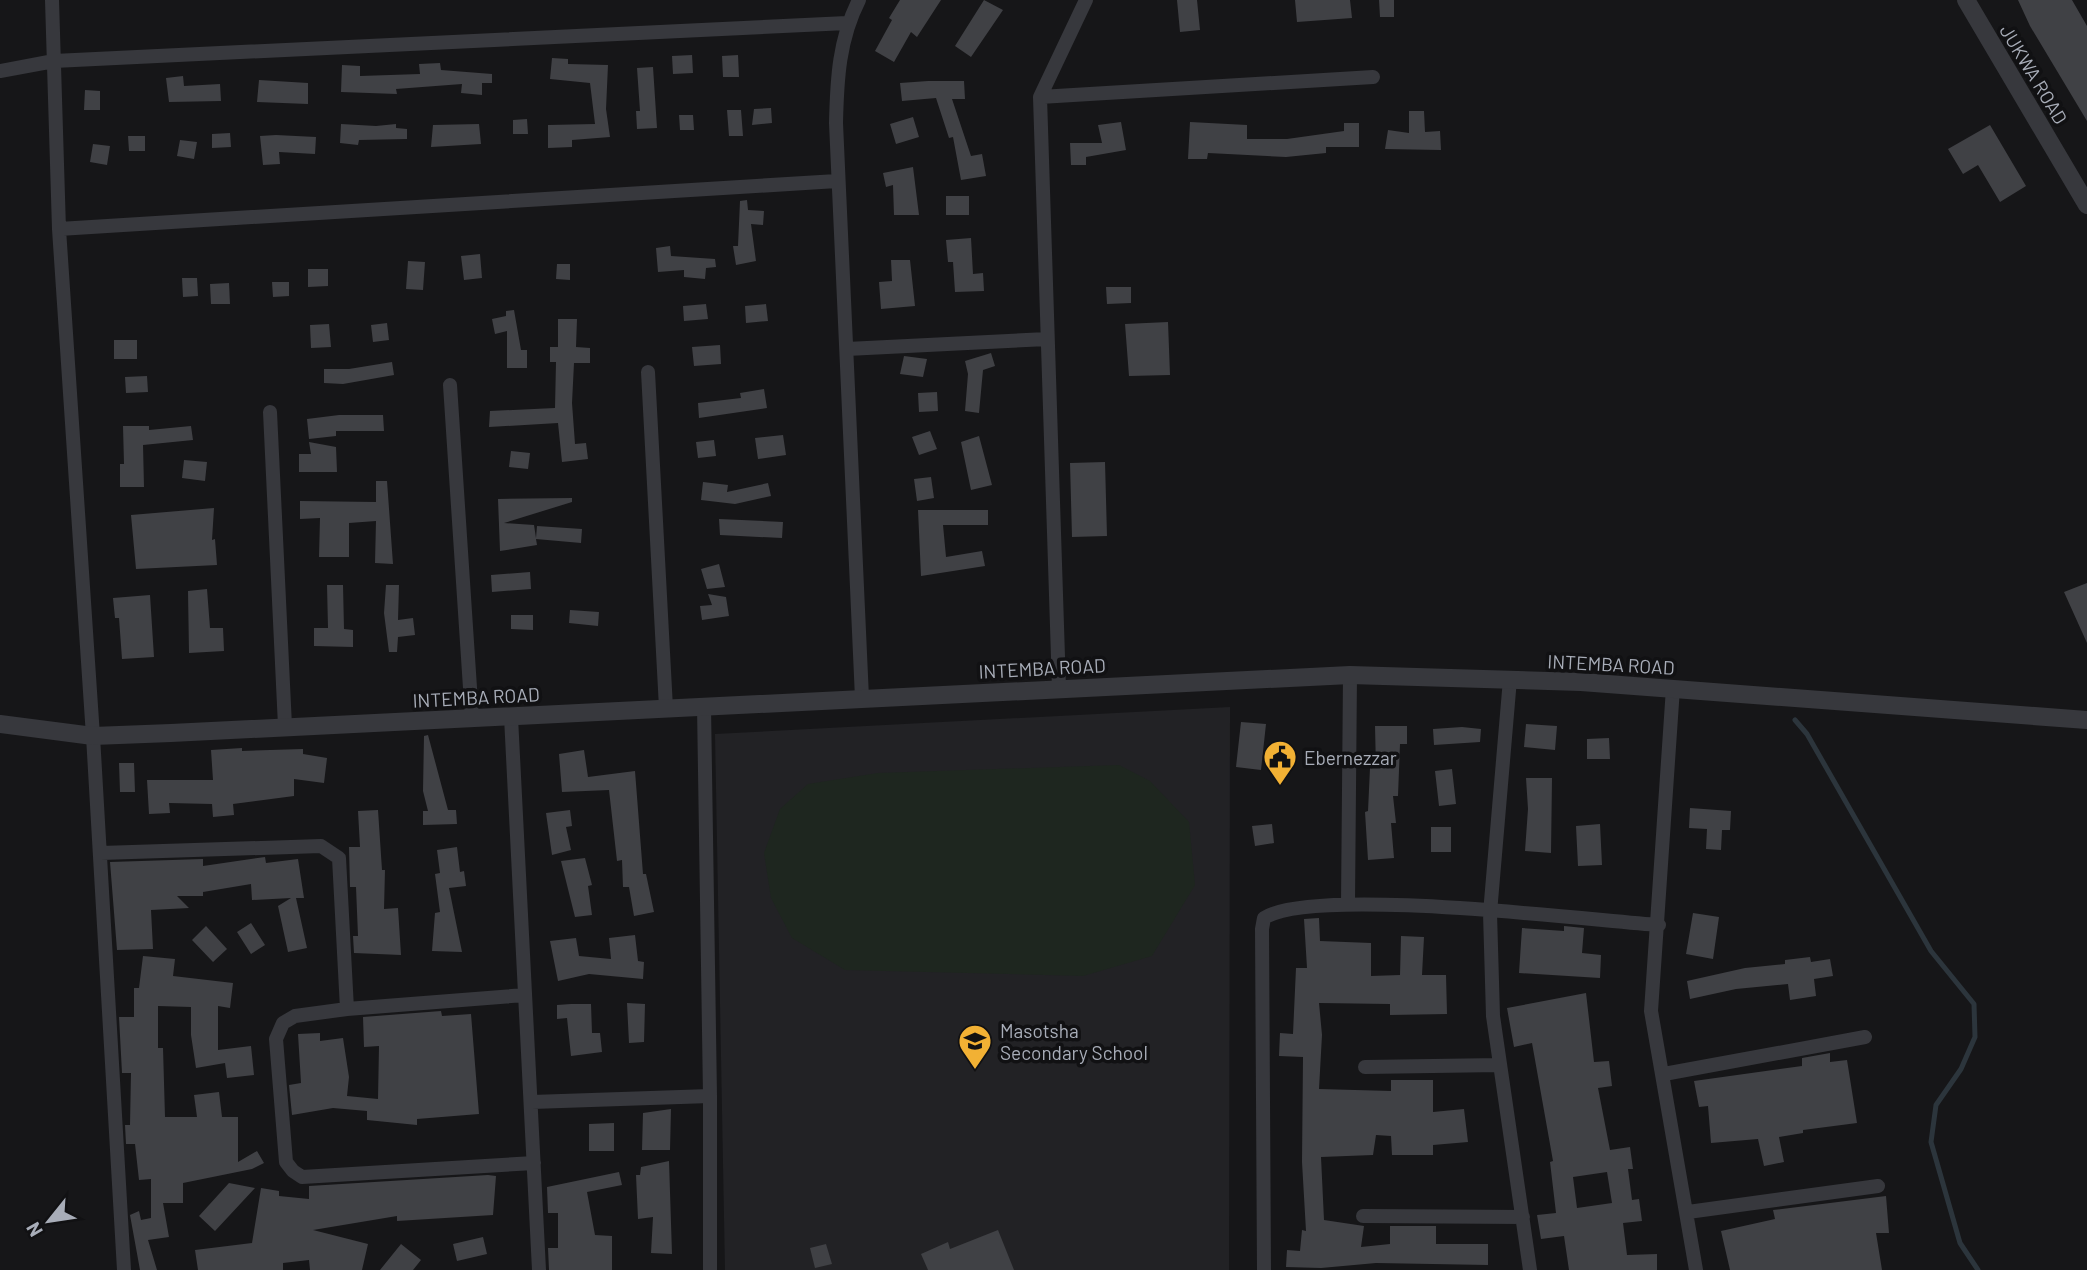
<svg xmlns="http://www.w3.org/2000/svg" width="2087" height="1270" viewBox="0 0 2087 1270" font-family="Barlow,sans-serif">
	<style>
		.built { fill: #222225 }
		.green { fill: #1e261f }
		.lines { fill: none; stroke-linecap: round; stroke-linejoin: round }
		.stream { stroke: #2c353c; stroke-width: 5 }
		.building { fill: #404145; fill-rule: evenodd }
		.minor { stroke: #37383d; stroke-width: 14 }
		.tertiary { stroke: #37383d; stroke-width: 18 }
		.labels { text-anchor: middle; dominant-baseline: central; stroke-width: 7; stroke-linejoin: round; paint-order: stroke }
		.street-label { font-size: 19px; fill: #a8adb8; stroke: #111113 }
		.poi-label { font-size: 19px; fill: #a8adb8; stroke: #111113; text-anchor: start }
	</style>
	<rect width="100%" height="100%" fill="#161618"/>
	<path class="built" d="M1230,707L1229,1270H725L715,734Z"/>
	<path class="green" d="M1119,765L1150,781L1189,822L1195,885L1152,956L1083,976L845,970L792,938L771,898L764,853L780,809L808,784L878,773Z"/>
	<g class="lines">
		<path class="stream" d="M1795,720L1807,734L1931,951L1974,1004L1975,1037L1961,1069L1936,1105L1931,1142L1960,1243L1978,1270"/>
	</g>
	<path class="building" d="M900,0H941L917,37L911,32L894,62L875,51L892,20L889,18Z
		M984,0L1003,10L971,57L955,46Z
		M1177,0H1197L1200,30L1180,32Z
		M1295,0H1350L1352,18L1297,22Z
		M1379,0H1394V17H1380Z
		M2018,0H2072L2087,26V121L2030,26Z
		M692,55L693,73L673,74L672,56Z
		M738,55L739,77H723L722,56Z
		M552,58L568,59V64L608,65L606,109L610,137L572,140V147L548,148V125L595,124L590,83L550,79Z
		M440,63L441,70L492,74V83H482V95L461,93L462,84L396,89L397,94L341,92L342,65L360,66V76L420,74L419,64Z
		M653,67L657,128L637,129L636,111H640L637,68Z
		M183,76L184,86L220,84L221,101L169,102L166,78Z
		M259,80L308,83V104L257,102Z
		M928,81H964L965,99H952L971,156L982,154L986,176L961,180L953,137L949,138L936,98L902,101L900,83Z
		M85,90L100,91V110H84Z
		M771,108L772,123L752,125L754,109Z
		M727,110H741L743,136H729Z
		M1409,111H1424L1425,132L1440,131L1441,150L1385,149L1388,130L1409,133Z
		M679,115H693L694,130H680Z
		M913,117L919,137L896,144L890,124Z
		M527,119L528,134H513V120Z
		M1121,122L1126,150L1086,157V165H1071L1070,143H1102L1098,125Z
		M1190,122L1247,125V139H1287L1344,131V123H1359V147H1326V153L1286,157L1208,153L1207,159H1188Z
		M341,124L376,126L396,124V128L407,129V139L359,140L358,145L340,143Z
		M479,124L481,144L431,147L433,125Z
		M1990,125L2026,186L2000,202L1978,165L1963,174L1948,149Z
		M230,133L231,147L212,148V134Z
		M276,135L316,137L315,154L279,152L280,164L263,165L260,136Z
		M128,136H145V151H129Z
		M180,140L197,142L194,159L177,156Z
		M93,144L110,146L107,165L90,162Z
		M913,167L919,215H894L893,185L886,187L883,173Z
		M946,196H969V215H946Z
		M747,200L748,210L764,211L763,225L751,224L756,261L736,265L733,246H738L740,201Z
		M971,238L973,274L983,273L984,291L955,292L953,262H948L946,240Z
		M670,246L671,256L715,259L716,267L706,268L705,279L684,277V270L658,272L656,248Z
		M480,254L482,278L464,280L461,256Z
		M891,260H910L915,306L881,309L879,282L892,281Z
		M408,261L425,262L423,290L406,289Z
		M557,264H570V280L556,279Z
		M308,269H328V286L308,287Z
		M182,278H197L198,296L183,297Z
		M272,282H289V296L273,297Z
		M229,283L230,304H211L210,284Z
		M1106,287H1131V303L1107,304Z
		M706,304L708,319L684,321L683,306Z
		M766,304L768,321L746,323L745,306Z
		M514,310L521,350H527V368H507V331L495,334L492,319L506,316V311Z
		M558,319H577L576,347L590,348V363H574L572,403L575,444L586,443L588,459L562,462L558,423L489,427L490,411L555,408L556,362H550V347H558Z
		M1168,322L1170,375L1129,376L1125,324Z
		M387,323L389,340L373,342L371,325Z
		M329,324L331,347L311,348L310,325Z
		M114,340H137V359H114Z
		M720,345L721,364L694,366L692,347Z
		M991,353L995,366L983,370L979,413L965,411L968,374L965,361Z
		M904,356L927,359L923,377L900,374Z
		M392,362L394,375L343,384L324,383V369H349Z
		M147,376L148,392L126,393L125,377Z
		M764,389L767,408L699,418L698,403L741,398L740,393Z
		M937,392L938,411L919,412L918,393Z
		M339,415H383L384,431H336V436L309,439L307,419Z
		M123,426H149V430L191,426L193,440L143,445L144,487H120V464H124Z
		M930,431L937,449L919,455L912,437Z
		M783,435L786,455L758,459L755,438Z
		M979,436L992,485L971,490L961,442Z
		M714,440L716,456L698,458L696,442Z
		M309,442L336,447L337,472H299V454H311Z
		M511,451L530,453L528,469L509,467Z
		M184,460L207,462L205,481L182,478Z
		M1105,462L1107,536L1072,537L1070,463Z
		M931,477L934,498L917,501L914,479Z
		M376,481H387L393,564L375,563L376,521L349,523V557H319L320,518L300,519V501L376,502Z
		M703,482L728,485L727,492L768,483L771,496L735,504L701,500Z
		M572,498V502L504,523L534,525L536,538L537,526L582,529L581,543L536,539L537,545L500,551L498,499Z
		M214,508L212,540L215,539L217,565L136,569L131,515Z
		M918,510H988V525H943L946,557L982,551L985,566L921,576Z
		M719,519L783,522L782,538L720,535Z
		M719,564L725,587L707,589L701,569Z
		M530,572L531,589L492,592L491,575Z
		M2087,583V643L2064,592Z
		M327,585H343L344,629L353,630V647L314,646V628H328Z
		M386,585H399L398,620L413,618L415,635L398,637L397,652H389L384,613Z
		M207,589L210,628H223L224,651L189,653L188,591Z
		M708,594L726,597L729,616L702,620L700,606L712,605Z
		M150,595L154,657L122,659L119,618H115L113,598Z
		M570,610L599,612L598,626L569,623Z
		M511,615H533V630L511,629Z
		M1241,722L1266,724L1261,770L1236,767Z
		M1526,724L1557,726L1555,750L1524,747Z
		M1375,726H1407V744H1400L1398,796H1393L1396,823H1391L1394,858L1368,860L1365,812L1368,811L1370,768H1376Z
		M1462,727L1481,729L1480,742L1434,745L1433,729Z
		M428,735L448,810H456L457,824L423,825V811H428L423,791L424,736Z
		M1609,738L1610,759H1587V739Z
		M242,748V751L303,749V754L327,758L324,783L294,779V796L233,804L234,815L213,817L212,804L169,803L170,813L149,814L147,780H213L211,750Z
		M584,750L588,777L635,771L643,874H646L654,912L634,916L629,887H623L622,860L617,861L609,790L562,792L559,754Z
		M119,763H134L135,792H120Z
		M1452,769L1456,804L1439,806L1435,771Z
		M1526,778H1552L1551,853L1525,851L1528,809Z
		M1690,808L1731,811L1730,830H1722L1721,850L1706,849L1707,829L1689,828Z
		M378,810L382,870H385L384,909L398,908L401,955L354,953L353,936H358L356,887H350L349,847H360L358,811Z
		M570,810L572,826L566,827L571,850L552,855L546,813Z
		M1272,824L1274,843L1255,846L1252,826Z
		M1600,824L1602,865L1578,866L1576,826Z
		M1431,827H1451V852H1431Z
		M457,847L460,872L464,871L466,886L449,888L462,952L432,951L435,913L440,912L435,874L440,873L437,850Z
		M265,857L266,863L298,859L304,898H296L307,948L288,952L278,906L291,898L252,900L251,884L203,892V896H177L189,908L151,910L153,949L117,950L110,862L203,859V866Z
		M585,858L592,885L588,886L592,915L575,917L561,861Z
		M1693,913L1719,917L1713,959L1686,954Z
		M1319,918L1320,941L1371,943V976L1400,975L1401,936L1424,937L1422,975H1446L1447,1014L1390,1015V1004L1319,1003L1322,1035L1319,1089L1391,1091V1080H1433V1112L1464,1109L1468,1142L1433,1145V1155H1392L1391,1136L1376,1135L1373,1155L1321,1157L1324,1220L1364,1226L1361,1247L1390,1244V1226H1436V1244H1488V1265L1376,1263L1321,1268L1286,1267L1287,1250L1300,1251L1302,1230L1306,1231L1302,1162L1303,1057L1279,1056L1280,1033L1293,1034L1296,968H1307L1304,919Z
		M251,923L265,945L251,954L237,932Z
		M206,926L227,949L213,962L192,940Z
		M1564,926L1584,928L1582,953L1601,955L1600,978L1519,973L1522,928L1564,931Z
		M635,935L638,961L644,962L643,979L589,974L558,981L550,941L576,938L579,956L611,959L609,938Z
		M143,956L175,959L173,976L233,983L230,1008L218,1006V1050L251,1046L254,1075L227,1078L225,1063L196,1068L191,1035V1007L158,1006V1048H163L165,1117H197L194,1095L219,1092L222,1117H238V1162L257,1151L264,1163L252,1169L183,1183V1203H163L169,1237L148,1240L157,1270H140L130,1215L139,1211L141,1220L151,1218V1179L139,1180L135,1144H126L125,1125H130L131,1073H122L119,1017H134V988H139Z
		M1810,957L1811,962L1830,959L1833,976L1814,979L1816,996L1790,1000L1788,984L1736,989L1690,999L1687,981L1745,968L1785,964V960Z
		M1586,993L1594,1062L1609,1061L1612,1086L1598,1088L1610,1150L1630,1147L1633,1169H1628L1632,1200L1639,1199L1642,1221L1623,1223L1627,1255L1657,1254V1270H1569L1564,1236L1541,1239L1537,1215L1556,1213L1550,1162L1553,1161L1532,1043L1514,1047L1507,1008ZM1607,1172L1612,1203L1577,1208L1573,1177Z
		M627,1003L645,1004L644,1042L629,1043Z
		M571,1004H591L592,1033H600L602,1052L571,1056L567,1018L557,1019V1005Z
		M441,1011L442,1016L471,1014L479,1114L417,1119V1125L367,1120V1111L333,1108L292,1115L289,1085L301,1083L298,1034L320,1033V1041L343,1038L349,1077L347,1096L378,1099L379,1046L364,1047L363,1017Z
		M1830,1053V1062L1847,1060L1857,1123L1803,1130V1133L1779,1137L1784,1162L1764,1166L1758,1139L1711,1143L1708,1106L1699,1107L1694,1081L1802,1066V1058Z
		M671,1109L670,1150H642L643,1113Z
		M614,1123V1151H589V1124Z
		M669,1161L672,1254L651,1253L653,1217L638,1219L636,1175H640L641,1167Z
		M619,1172L622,1185L587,1192L595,1235L612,1236V1270H549L548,1248H558V1213H548L547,1187Z
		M488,1175L496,1176L493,1215L397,1221V1216L313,1230L368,1244L362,1270H310L309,1260L283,1263V1270H198L195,1250L252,1243L261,1188L279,1191V1196L309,1199V1186Z
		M229,1183L255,1188L215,1231L199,1216Z
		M1886,1196L1889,1233H1876L1882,1270H1730L1721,1231L1775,1219L1773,1210Z
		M998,1230L1014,1270H928L921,1254L948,1242L950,1249Z
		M483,1237L487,1254L457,1261L453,1244Z
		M401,1244L421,1260L413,1270H380Z
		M826,1244L832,1264L815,1268L810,1248Z"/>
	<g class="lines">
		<path class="minor" d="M52,0L59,229L93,736L124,1270
			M859,0C839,39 837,79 836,123L862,698
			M0,71L54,61L847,23
			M1040,97L1373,77
			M59,229L837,181
			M847,349L1047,339
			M648,372L666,708
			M450,385L472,718
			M270,412L285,726
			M1510,679L1490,913L1493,1016L1530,1270
			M1059,688L1040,97L1086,0
			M1673,688L1651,1011L1696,1270
			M511,717L539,1270
			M101,853L321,846L339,858L347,1009
			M1348,903L1350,675
			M525,995L347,1009L295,1016L283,1023L276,1039L286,1162L293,1171L302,1177L534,1163
			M1365,1067L1500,1065
			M1664,1074L1865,1037
			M710,1096V1270
			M532,1102L710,1096L704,706
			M1688,1212L1878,1186
			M1363,1216L1523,1217
			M1264,1270L1262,929L1264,918C1313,886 1587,920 1659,925"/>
		<path class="tertiary" d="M1966,0L2087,205
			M0,724L93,736L171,733L1350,675L1581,682L2087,720"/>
	</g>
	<defs>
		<symbol id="civic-pin" viewBox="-11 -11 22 30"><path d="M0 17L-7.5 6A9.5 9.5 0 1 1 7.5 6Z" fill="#f2b134" stroke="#111113"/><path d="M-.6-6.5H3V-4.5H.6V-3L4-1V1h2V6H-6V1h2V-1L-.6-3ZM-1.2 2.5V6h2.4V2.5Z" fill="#111"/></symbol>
		<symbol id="school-pin" viewBox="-11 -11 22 30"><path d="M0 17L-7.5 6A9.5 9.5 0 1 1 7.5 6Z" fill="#f2b134" stroke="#111113"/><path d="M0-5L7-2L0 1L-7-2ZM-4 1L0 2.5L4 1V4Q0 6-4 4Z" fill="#111"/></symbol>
	</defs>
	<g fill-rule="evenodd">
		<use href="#civic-pin" x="1261" y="738" width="38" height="52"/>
		<use href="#school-pin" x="956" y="1022" width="38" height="52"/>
	</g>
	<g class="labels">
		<g class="street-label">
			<text transform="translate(2034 74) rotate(59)">JUKWA ROAD</text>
			<text transform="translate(1611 664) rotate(3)">INTEMBA ROAD</text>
			<text transform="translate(1042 668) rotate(-3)">INTEMBA ROAD</text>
			<text transform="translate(476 697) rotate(-3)">INTEMBA ROAD</text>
		</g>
		<g class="poi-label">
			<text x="1304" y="757">Ebernezzar</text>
			<text x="1000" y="1030">Masotsha<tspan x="1000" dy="22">Secondary School</tspan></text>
		</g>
	</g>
	<g transform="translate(49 1221) rotate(240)" stroke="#111113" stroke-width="5" paint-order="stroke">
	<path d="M0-5L12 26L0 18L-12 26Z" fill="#a8adb8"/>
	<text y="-10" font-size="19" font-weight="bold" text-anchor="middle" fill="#a8adb8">N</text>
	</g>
</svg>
